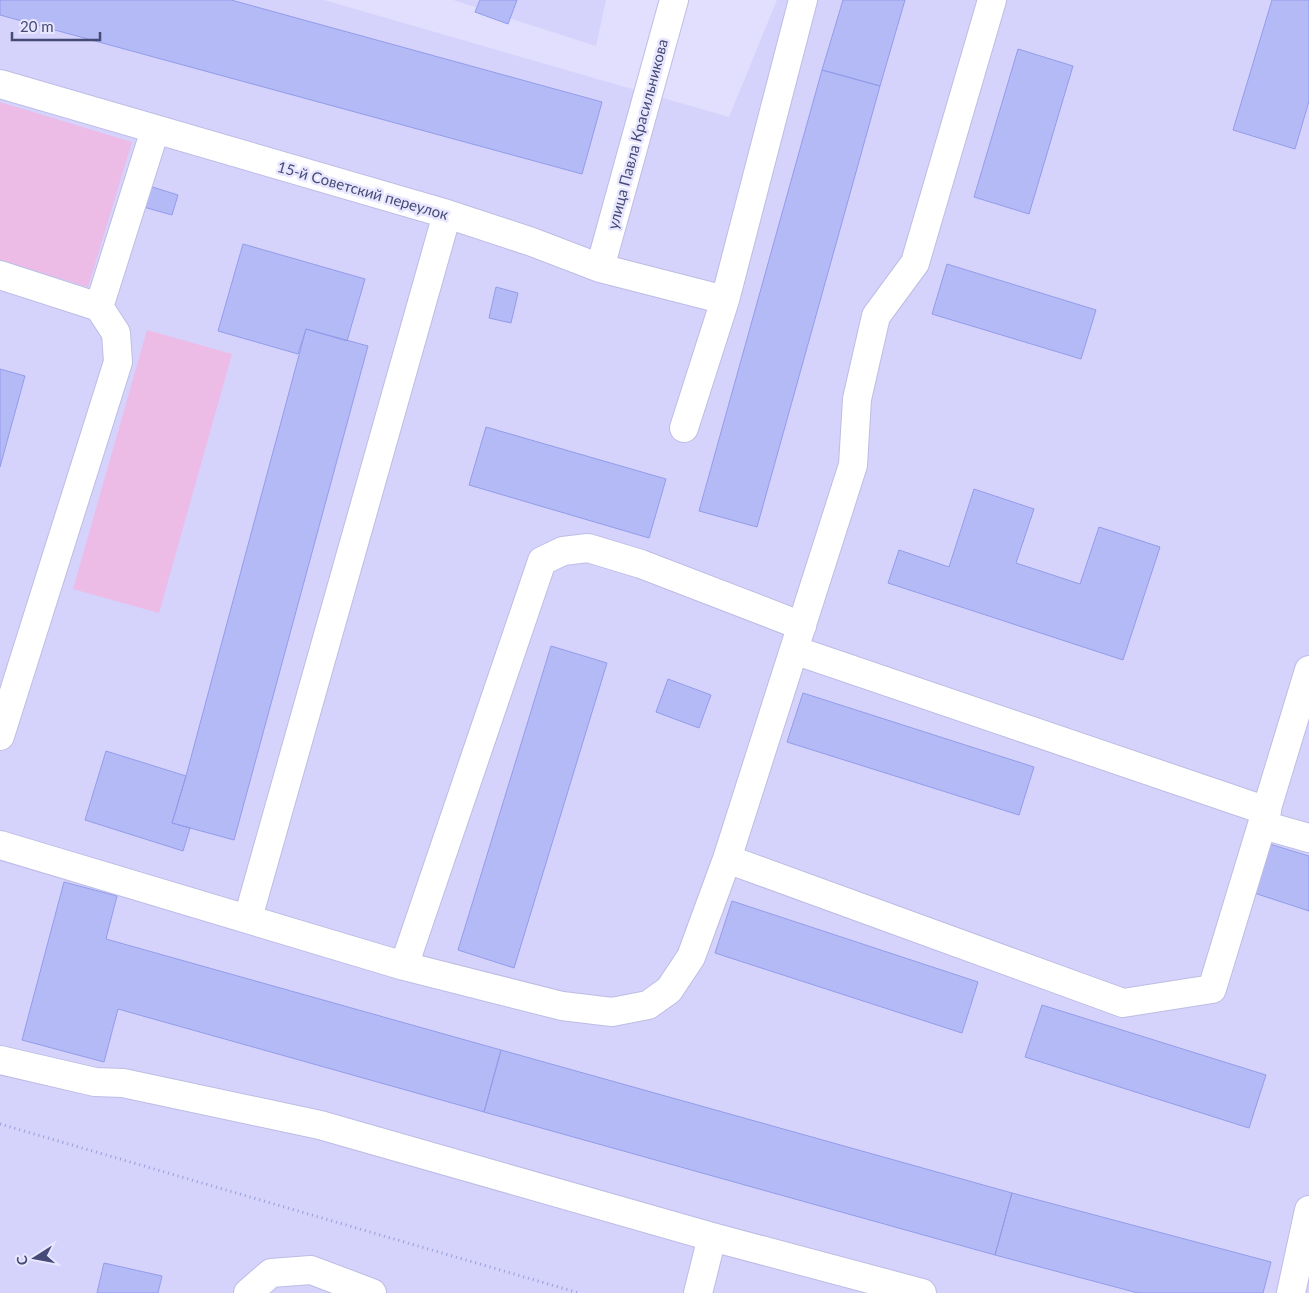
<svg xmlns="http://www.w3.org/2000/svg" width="1309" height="1293" viewBox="0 0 1309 1293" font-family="Lato,sans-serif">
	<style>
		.residential { fill: #d5d2fb }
		.green { fill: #ecbce7 }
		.building { fill: #b4baf6; stroke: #939cea }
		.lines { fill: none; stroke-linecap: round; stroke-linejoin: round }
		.minor-casing { stroke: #bdbde5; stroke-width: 30 }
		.path { stroke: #979eda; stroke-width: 3; stroke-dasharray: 1 4; stroke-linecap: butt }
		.minor { stroke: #fff; stroke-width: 28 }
		.labels { text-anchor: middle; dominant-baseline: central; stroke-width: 5; stroke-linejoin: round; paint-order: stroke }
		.street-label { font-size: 15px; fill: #454b76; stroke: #e9e7ff }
	</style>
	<rect width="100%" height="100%" fill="#e2defe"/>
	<path class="residential" d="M0,0H324L729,117L777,0H1309V1293H0Z
		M453,0H606L596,46Z"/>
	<path class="green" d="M0,102L132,142L88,287L0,260Z
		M147,330L232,354L159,613L73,589Z"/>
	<path class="building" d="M0,0H231L602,102L582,174L0,15Z
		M480,0H517L508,24L475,12Z
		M843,0H905L880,86L822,70Z
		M1272,0H1309V101L1295,149L1233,130Z
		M1018,49L1073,66L1029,214L974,197Z
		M822,70L880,86L757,527L699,511Z
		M146,185L178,195L172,215L140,206Z
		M243,244L365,279L347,341L306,329L298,354L218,331Z
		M947,264L1096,310L1081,359L932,314Z
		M496,287L518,293L511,323L489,318Z
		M306,329L368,346L234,840L172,823L186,776Z
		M0,369L25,376L0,467Z
		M486,427L666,479L649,538L469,485Z
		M974,489L1034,509L1016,563L1080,584L1099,527L1160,547L1123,660L888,583L899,550L949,567Z
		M551,646L607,663L514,968L458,950Z
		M668,679L711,695L699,728L656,712Z
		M803,693L1034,767L1019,815L787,742Z
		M106,751L186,776L172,823L190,828L183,851L85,820Z
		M1263,842L1309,856V911L1248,891Z
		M64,882L117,896L106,939L501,1050L484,1112L118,1009L104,1062L22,1040Z
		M732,901L978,982L962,1033L715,953Z
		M1042,1005L1266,1075L1249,1128L1025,1057Z
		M501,1050L1012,1193L995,1255L484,1112Z
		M1012,1193L1271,1262L1263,1293H1138L995,1255Z
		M104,1263L162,1276L158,1293H97Z"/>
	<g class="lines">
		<defs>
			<path id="minor" d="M0,84L447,214L532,242L600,268L725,300
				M600,268L674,0
				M0,275L99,307
				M684,428L725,300L803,0
				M794,650L1267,811
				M0,736L118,362L116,333L99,307L155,130
				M1263,825L1309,838
				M0,845L404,966L562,1006L612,1012L648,1005L669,990L691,957L727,859L853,465L857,399L876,316L915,263L992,0
				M727,859L1123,1003L1212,989L1309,670
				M248,918L447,214
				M404,966L542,561L563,551L588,548L641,564L802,626
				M0,1060L95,1082L123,1083L320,1125L712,1237L922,1293
				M248,1293L271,1273L311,1270L372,1293
				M698,1293L712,1237
				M1291,1293L1309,1210"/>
		</defs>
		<use href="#minor" class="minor-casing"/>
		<path class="path" d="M0,1124L579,1293"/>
		<use href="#minor" class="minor"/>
	</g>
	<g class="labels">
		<g class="street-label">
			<text transform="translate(637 134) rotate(-75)">улица Павла Красильникова</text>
			<text transform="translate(363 190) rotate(16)">15-й Советский переулок</text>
		</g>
	</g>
	<g transform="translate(35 1258) rotate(259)" stroke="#e9e7ff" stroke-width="4" paint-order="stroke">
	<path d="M0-4L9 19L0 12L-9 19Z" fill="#454b76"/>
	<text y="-8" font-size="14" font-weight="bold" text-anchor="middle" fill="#454b76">С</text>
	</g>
	<path d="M12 32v8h88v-8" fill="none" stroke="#454b76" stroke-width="2.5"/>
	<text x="20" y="32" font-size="15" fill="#454b76" stroke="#e9e7ff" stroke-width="4" paint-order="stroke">20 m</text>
</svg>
